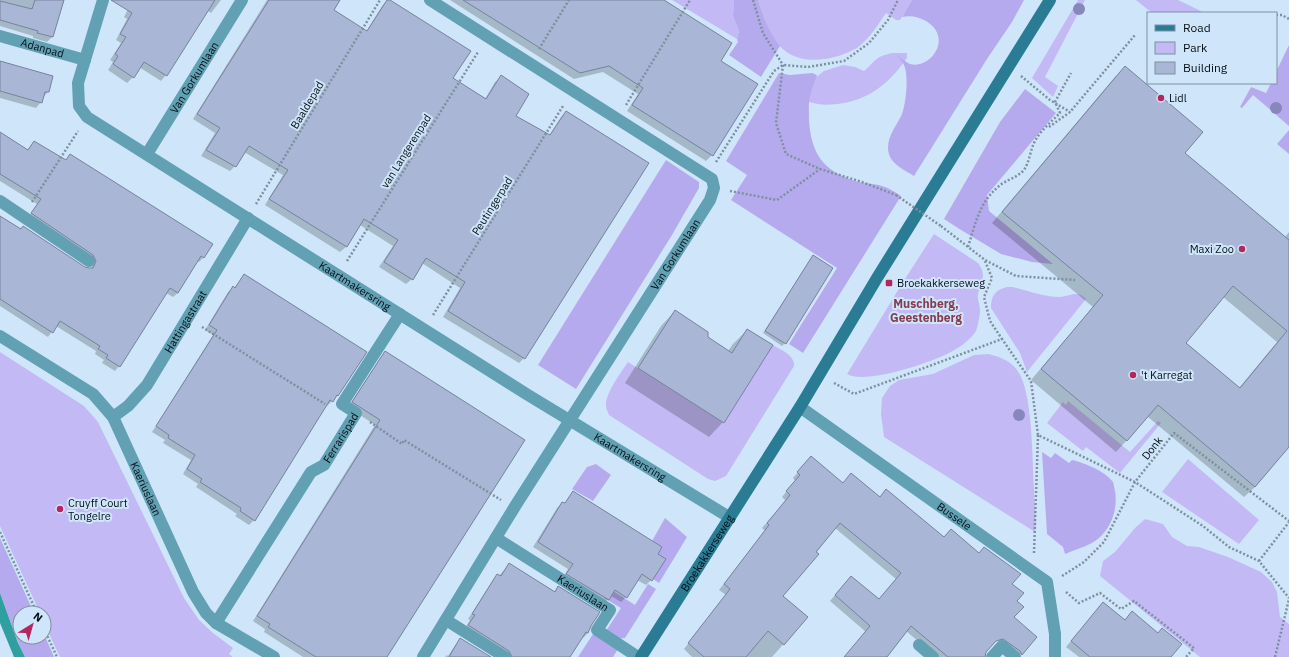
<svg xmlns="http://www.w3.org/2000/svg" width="1289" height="657" viewBox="0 0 1289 657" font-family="'IBM Plex Sans',sans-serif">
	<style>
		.green { fill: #c3b9f5 }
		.forest { fill: #b6aaee }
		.water { fill: #309fa0 }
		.shadow { fill: #0003; fill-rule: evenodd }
		.building { fill: #aab6d5; stroke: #76829e; fill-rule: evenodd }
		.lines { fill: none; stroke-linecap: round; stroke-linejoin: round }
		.path { stroke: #7e909f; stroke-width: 2.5; stroke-dasharray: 2 2; stroke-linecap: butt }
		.lane { stroke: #62a0b4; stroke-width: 12 }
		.street { stroke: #62a0b4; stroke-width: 12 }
		.secondary { stroke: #297c93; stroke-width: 12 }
		.path-bridge { stroke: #7e909f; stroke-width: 2.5; stroke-dasharray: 2 2; stroke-linecap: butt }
		.tree { fill: #8887bc }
		.poi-dot { fill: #b4265c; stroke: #cfe6fa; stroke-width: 1.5 }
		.labels { text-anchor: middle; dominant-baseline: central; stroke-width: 4; stroke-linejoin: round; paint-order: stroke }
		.street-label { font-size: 11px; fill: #050e16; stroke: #cfe6fa }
		.poi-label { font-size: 11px; fill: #050e16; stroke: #cfe6fa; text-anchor: start }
		.neighbourhood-label { font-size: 12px; font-weight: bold; fill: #843c51; stroke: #cfe6fa }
	</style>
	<rect width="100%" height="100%" fill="#cfe6fa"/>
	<path class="green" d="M672,0H734L733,16L739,31L737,39Z
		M758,0H912L900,20H896L886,13C878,25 869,39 857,48C846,54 837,57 825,59C782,65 768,36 758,0Z
		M1078,0H1085L1045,77L1058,86L1053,97L1032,78Z
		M1136,0H1178L1205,13H1152Z
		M893,53H907V58C891,81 872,98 844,103C831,105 819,106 807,101L814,79L824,71L843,65L855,67L864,71C876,61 875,56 893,53Z
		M934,234L978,263C988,277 980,281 978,295C977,299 980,305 980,310C980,315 978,326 976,331C970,341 957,349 947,354C929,363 864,385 847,374L903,282Z
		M1007,287H1013C1028,291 1044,297 1060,297C1071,296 1078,290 1086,299L1027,372L1020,353L991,308C991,296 995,290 1007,287Z
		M773,345C781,350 795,355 794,366L726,476L715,481L708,479L609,415C608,412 606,409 606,406C605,393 621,373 628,362L724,423Z
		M0,352L84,406L98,422L184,598L199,620L213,633L233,648L229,654L233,657H60L44,623V613H40L0,526Z
		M989,354C999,357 1010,360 1017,370C1033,390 1032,459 1034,487C1034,501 1037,518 1035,532L884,437L881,414L882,398L890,386L899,380L933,374L974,355Z
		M1068,401L1130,452L1158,421L1161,423L1120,473L1086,447L1083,451L1047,423L1063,402L1066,405Z
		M1188,459L1259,520L1239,544L1162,492Z
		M1145,519L1163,524L1172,537L1187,546L1199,547L1228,557L1261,572L1272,582L1277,592L1280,617L1289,624V657H1200L1100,576L1103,561L1115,552L1135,528Z"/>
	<path class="forest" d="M734,0H758C763,17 769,32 780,46L761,77L729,55L738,42L737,39L739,31L733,16Z
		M912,0H1024L1012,22L987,59L914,176C906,171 895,166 890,157C883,141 896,127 902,114C906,103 909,76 904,65C903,62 899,58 897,55C901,58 906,62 910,64C930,70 954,38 926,21C918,17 911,15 902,17Z
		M1289,45V126L1253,95L1242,108L1240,107L1251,87L1266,93L1271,83H1276V72Z
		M779,73L790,75L812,73L817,75C815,81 812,87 811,93C808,101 809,111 809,120C811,153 823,171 855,181C864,184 874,183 882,186C889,188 895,192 901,196L803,353L789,344L837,268L731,200L747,175L726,161Z
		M1025,89L1056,113L987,195L989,211L1053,264L1032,262L1001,254L961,230L944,219L1000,122Z
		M1289,130V154L1277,144Z
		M666,160L699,182V188L672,235L576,389L538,365Z
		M1042,452L1051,458L1055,453L1069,463L1072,460C1085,463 1105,471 1113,482C1114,484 1114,488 1115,491C1118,507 1112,527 1099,538C1090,546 1076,549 1065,554L1063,547L1047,534Z
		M596,464L611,475L593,501L572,489L587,467Z
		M665,518L687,537L659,583L653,579L658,554L662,547L652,541Z
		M0,538L34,613H20V637H44V634L54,657H25L19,645L0,593Z
		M648,584L656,589L625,638L617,639L606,631L621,608L604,598L610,589L635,605Z
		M593,634L618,649L613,657H578Z"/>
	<path class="water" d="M0,593L18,643L25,657H14L0,623Z"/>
	<path class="shadow" d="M0,0H63L52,37L47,42L33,38V36L0,26Z
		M129,0H221L211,13L207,10L166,75L161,81L139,67L133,77L127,83L108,70L113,62L110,60L121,43L116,40L127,19L124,17L128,9Z
		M267,0H339L332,10L366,32L382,6L388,0L452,78L485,99L495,82L501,77L514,116L549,136L561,117L566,112L524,358L519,363L443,317L460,288L422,263L412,279L406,284L379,267L393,246L360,225L346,247L340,252L265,205L283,175L244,152L235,166L230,171L201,156L215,133L193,119Z
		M450,0H662L719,61L712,155L706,161L627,111L638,94L603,72L574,79Z
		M0,62L48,92L43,97L41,102L36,108L0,98Z
		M1125,68L1184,153L1285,237L1289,232V445L1255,487L1244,497L1148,417L1116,452L1031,380L1093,307L992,223L1114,78ZM1223,297L1277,342L1239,388L1185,343Z
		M0,134L27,150L34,142L65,161L71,155L203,258L199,262L197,261L178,293L173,297L166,293L119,366L115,371L102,363L104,360L95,354L96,351L56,326L48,337L0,306V217L84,268L91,269L92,266L89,259L28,218L37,204L0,181Z
		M811,259L785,343L782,346L763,333Z
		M244,276L338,395L327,406L325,405L254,520L249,525L235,516L237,514L196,487L198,484L183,474L191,460L163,443L165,440L152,432L213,335L205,330L228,292L234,288Z
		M675,311L707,338L728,351L733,344L747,330L723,422L709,437L625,383L661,326Z
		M385,353L386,657H303L264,632L265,629L253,621L375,425L348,407L380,358Z
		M806,463L843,484L879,498L886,491L944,538L1011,584L1016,601L1013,618L1024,652L1018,657L996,638L980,657H937L906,631L885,657H845L866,632L830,601L846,582L878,600L896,579L835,528L782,597L807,617L772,657H692L684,649L726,595L719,590L765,531L762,528L786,501L782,497L795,481L793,478Z
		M573,492L664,560L651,580L646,585L637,580L626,597L621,602L611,596L603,605L562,579L568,569L533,547L557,508L562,503L564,504Z
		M509,564L554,592L558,587L590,625L588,633L583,638L581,637L569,657H505L464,630L470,620L468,619L493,580L498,575L499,576Z
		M1098,609L1170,657H1079L1066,647Z
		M461,639L489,657H445L447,655L448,656L456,644Z"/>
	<path class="building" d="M35,0H64L53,37L37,33L38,31L0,20V1L32,9Z
		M111,0H215L167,76L144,62L134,78L113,64L118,56L115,54L126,37L120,34L132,13Z
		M269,0H340L334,10L367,31L387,0H390L471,51L453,78L486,99L501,75L529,94L516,116L550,135L566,111L649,163L525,359L448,311L465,282L426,258L413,280L384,262L398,240L364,219L347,247L269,199L288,170L249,146L236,167L206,150L220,128L197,114Z
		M463,0H664L732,43L721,61L758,84L713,156L632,105L643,88L609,66L580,73Z
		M0,61L53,76L49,92H45L42,103L0,91Z
		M1125,66L1203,132L1185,153L1289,240V447L1255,487L1158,405L1127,441L1041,369L1103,295L1002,212ZM1233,286L1287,331L1240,388L1186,343Z
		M0,132L28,150L34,141L66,160L70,154L213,244L204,258L201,256L178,293L170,288L120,367L106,358L108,355L98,349L100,346L60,321L53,333L0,299V216L21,229L23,226L85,267L89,268H93L96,261L93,255L31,213L41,199L0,174Z
		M813,255L833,268L786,344L765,331Z
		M244,274L367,352L338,396L337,395L333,402L330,400L255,521L240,511L241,508L200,482L202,479L187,469L195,455L168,438L169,435L156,426L217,330L209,325L233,286L235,288Z
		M675,310L708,332V337L732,353L747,329L773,345L724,423L638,368Z
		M385,351L525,440L387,657H316L268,627L270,624L257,616L380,420L352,402Z
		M811,456L843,483L851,473L880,497L886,489L944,537L951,529L979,553L984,547L1021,574L1012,584L1024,593L1017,601L1024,607L1014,617L1037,637L1022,655L1020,651L1003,639L996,641L986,652L985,657H948L911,626L887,657H844L870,626L835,595L851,576L879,599L901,573L840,523L816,552L819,554L783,596L808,617L784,645L768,631L746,657H704L688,643L730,589L724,584L769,525L767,523L790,495L786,491L800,475L797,472Z
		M573,491L662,547L658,554L666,559L652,581L642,574L627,598L615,590L609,600L566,574L573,564L538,542L562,502L565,503Z
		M509,563L555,592L558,586L600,612L591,626L588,633L586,632L570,657H512L509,651L468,625L475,615L472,614L497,574L501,576Z
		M1103,602L1125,620L1132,611L1158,633L1162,628L1182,644L1171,657H1090L1071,641Z
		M460,638L491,657H449Z"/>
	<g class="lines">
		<path class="path" d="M753,0L763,33L783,65L776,123L786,154L820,169L862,182L896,195
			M1276,15H1282L1289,19
			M539,49L569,0
			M1021,76L1050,100L1070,112
			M626,105L690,0
			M1049,127L1070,112L1135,35
			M716,162L774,71L783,65L808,67L844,61L869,43L888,20L898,0
			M730,191L777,200L820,169
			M32,202L78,131
			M256,204L380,0
			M941,226L985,260L1016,276L1075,280
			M968,247C975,225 979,203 998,187C1005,180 1017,178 1024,170C1030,161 1030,150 1035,141C1041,130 1051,122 1060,113L1055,102L1071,73
			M347,261L478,52
			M985,261L992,278L984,297L990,321L1002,339
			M433,315L563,106
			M202,327L325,404
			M834,383L854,394L1002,339L1031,381L1038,435L1135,482L1203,526L1229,547L1259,561L1289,598
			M370,422L402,444L404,440L501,500
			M0,532L37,613
			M1034,553L1038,435
			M1259,561L1289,522
			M1062,576L1084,562L1104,542L1135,482L1174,433L1289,521
			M1066,592L1079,603L1100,593L1121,609L1134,601L1194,648L1186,657
			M44,629L57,657
			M1275,657L1289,599"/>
		<path class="lane" d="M0,201L89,261"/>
		<g class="street">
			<path id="s1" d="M103,0L78,83L79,106L87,117L528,395L729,517"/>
			<path id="s2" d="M0,36L85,60"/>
			<path id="s3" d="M147,154L242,0"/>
			<path id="s4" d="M0,336L93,394L113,417L193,592L206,613L216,623L274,657"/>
			<path id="s5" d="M800,407L1047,582L1055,634V657"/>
			<path id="s6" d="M113,417L128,406L147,385L248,218"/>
			<path id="s7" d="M496,538L610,610L597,630L638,657"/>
			<path d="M446,620L505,657"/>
			<path id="s8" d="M216,623L311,472L324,465L356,413L342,404L400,314"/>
			<path d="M919,645L933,657"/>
			<path id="s9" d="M423,657L514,508L710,200L714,188L712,179L430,0"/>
			<path d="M992,657L1002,646L1015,657"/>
		</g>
		<path class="secondary" id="s10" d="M641,657L800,407L877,278L1050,0"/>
		<path class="path-bridge" d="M896,195L941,226"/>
	</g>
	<g class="tree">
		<circle cx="1079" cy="9" r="6"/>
		<circle cx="1276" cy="108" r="6"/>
		<circle cx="1019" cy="415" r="6"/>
	</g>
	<g class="poi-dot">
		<circle cx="1161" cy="98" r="4"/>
		<circle cx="1242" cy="249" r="4"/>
		<rect x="885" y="279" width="8" height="8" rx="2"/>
		<circle cx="1133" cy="375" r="4"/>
		<circle cx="60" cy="509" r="4"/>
	</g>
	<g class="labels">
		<g class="street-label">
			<text stroke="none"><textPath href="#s2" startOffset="44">Adanpad</textPath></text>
			<text stroke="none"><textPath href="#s3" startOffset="90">Van Gorkumlaan</textPath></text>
			<text transform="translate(307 105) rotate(-59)">Baaldepad</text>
			<text transform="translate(406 151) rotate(-58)">van Langerenpad</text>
			<text transform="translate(492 206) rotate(-58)">Peutingerpad</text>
			<text stroke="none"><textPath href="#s9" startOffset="475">Van Gorkumlaan</textPath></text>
			<text stroke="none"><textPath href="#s1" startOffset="440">Kaartmakersring</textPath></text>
			<text stroke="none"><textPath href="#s6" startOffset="121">Hattingastraat</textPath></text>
			<text stroke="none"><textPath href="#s8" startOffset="225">Ferrarispad</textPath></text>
			<text transform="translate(1152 448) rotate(-52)">Donk</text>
			<text stroke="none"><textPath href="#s1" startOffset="764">Kaartmakersring</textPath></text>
			<text stroke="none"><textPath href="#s4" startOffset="219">Kaeriuslaan</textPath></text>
			<text stroke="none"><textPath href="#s5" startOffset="189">Bussele</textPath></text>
			<text stroke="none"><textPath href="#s10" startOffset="123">Broekakkerseweg</textPath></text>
			<text stroke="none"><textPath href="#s7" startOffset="103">Kaeriuslaan</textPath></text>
		</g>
		<g class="poi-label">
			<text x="1169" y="98">Lidl</text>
			<text x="1234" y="249" text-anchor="end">Maxi Zoo</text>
			<text x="897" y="283">Broekakkerseweg</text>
			<text x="1141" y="375">'t Karregat</text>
			<text x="68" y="503">Cruyff Court<tspan x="68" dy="13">Tongelre</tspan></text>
		</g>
		<g class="neighbourhood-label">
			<text x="926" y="303">Muschberg,<tspan x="926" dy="14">Geestenberg</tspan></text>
		</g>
	</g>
	<rect x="1147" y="12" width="130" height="72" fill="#cfe6fa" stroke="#7e909f"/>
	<rect x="1155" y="25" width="20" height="6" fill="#297c93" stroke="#7e909f"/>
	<text x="1183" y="32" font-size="12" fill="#050e16">Road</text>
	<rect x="1155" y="42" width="20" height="12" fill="#c3b9f5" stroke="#7e909f"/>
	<text x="1183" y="52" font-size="12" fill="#050e16">Park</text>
	<rect x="1155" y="62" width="20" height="12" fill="#aab6d5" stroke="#7e909f"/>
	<text x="1183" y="72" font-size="12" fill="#050e16">Building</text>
	<g transform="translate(32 625) rotate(37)"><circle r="19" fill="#cfe6fa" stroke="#7e909f"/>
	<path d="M0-3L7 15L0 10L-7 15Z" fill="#b4265c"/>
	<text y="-6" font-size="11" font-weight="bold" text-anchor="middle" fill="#050e16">N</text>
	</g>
</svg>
